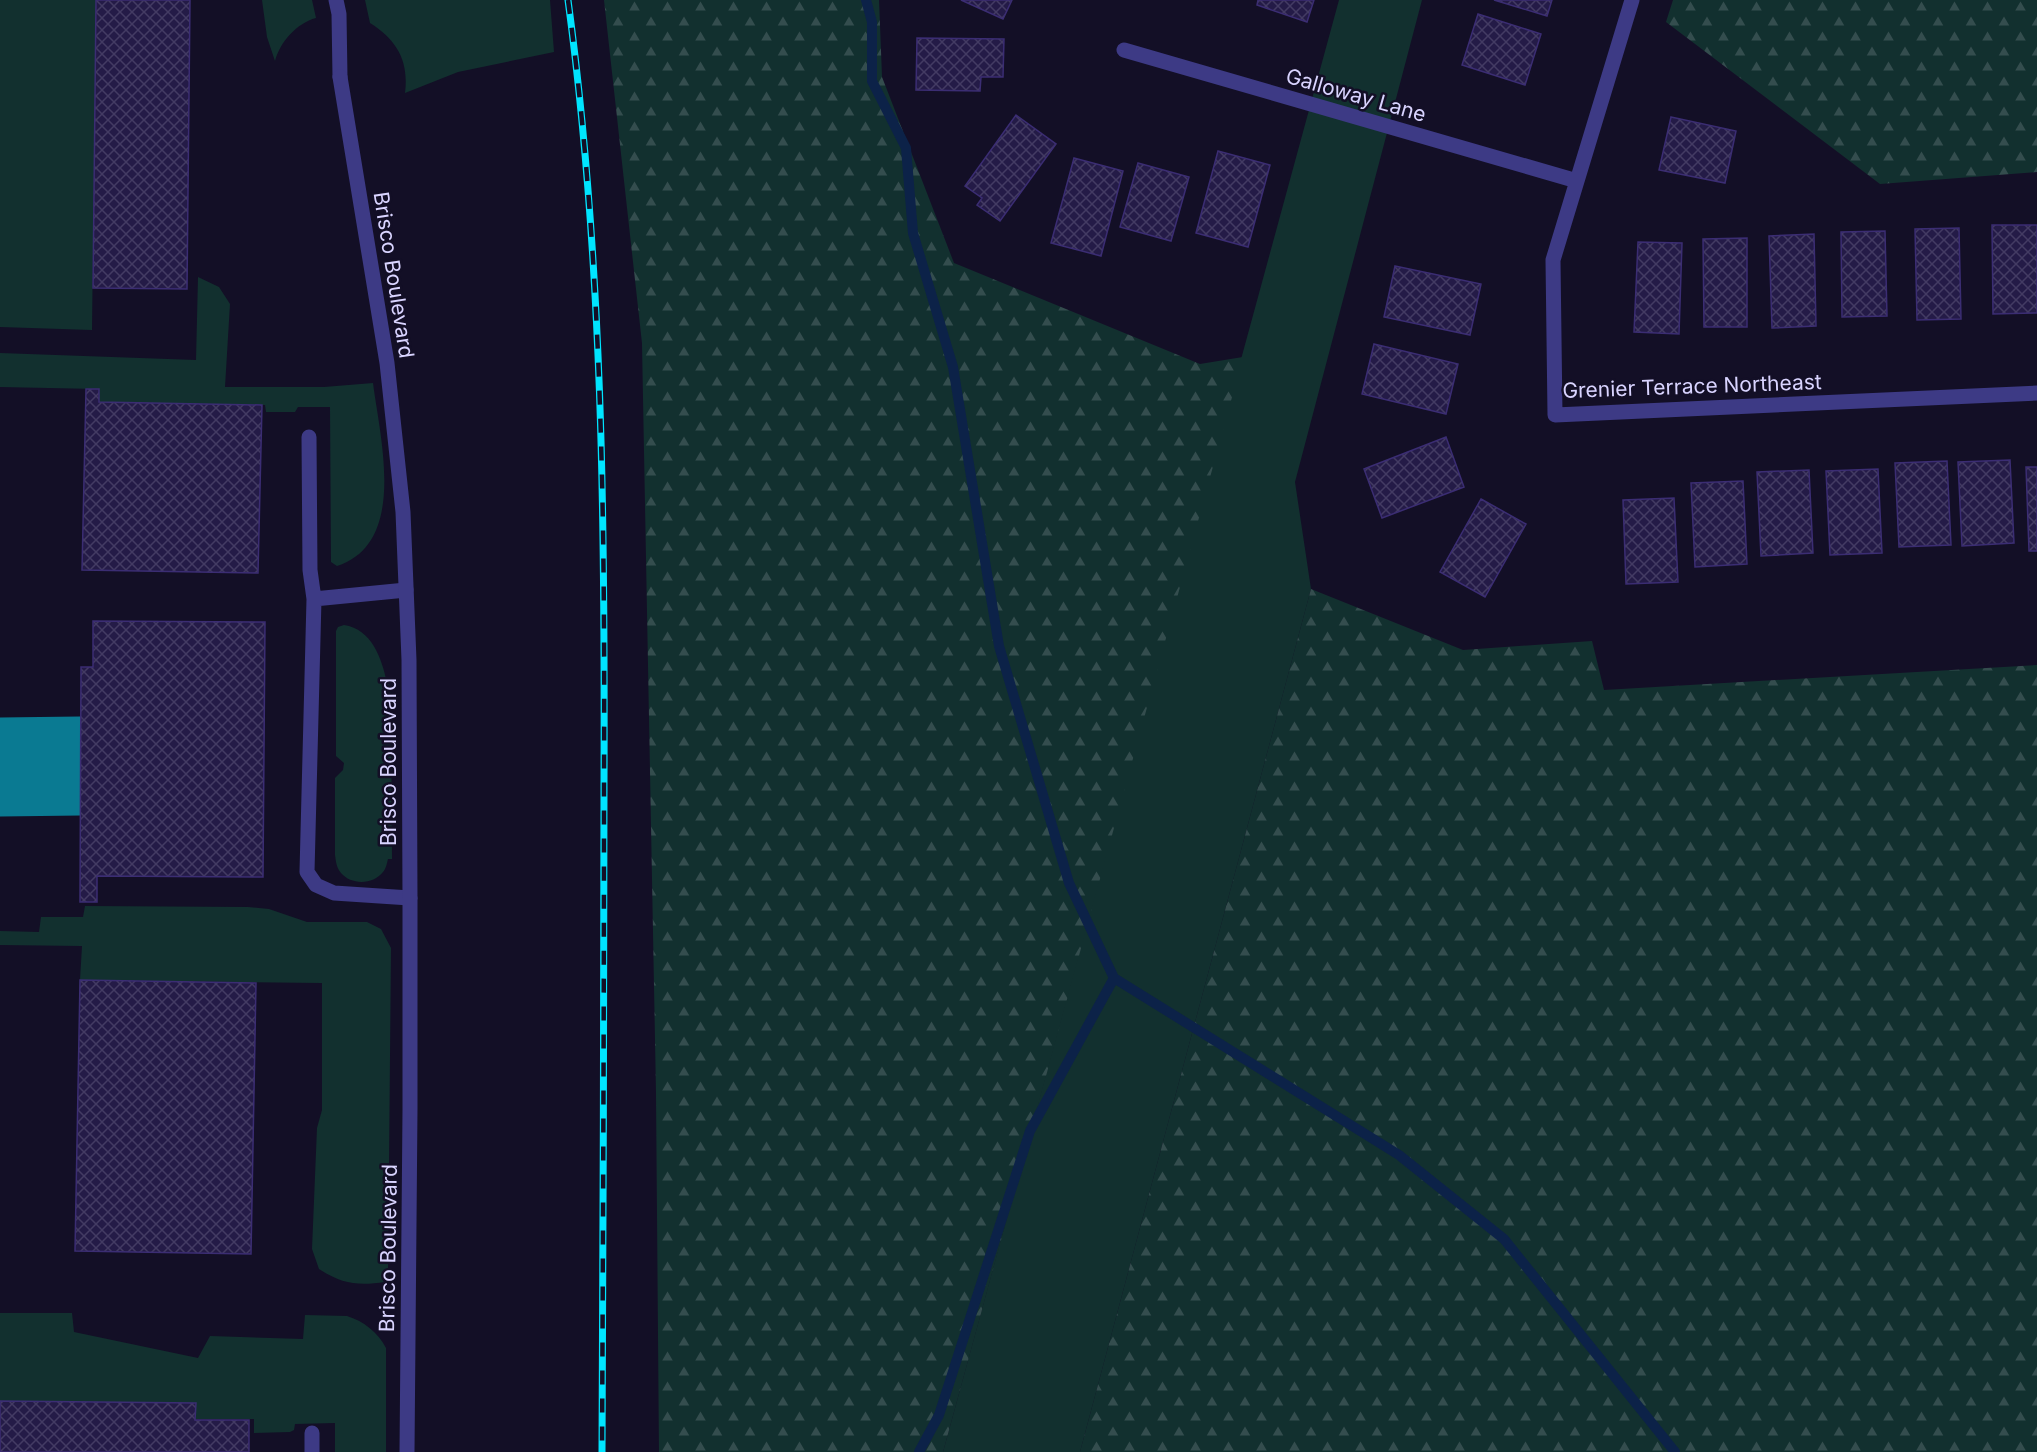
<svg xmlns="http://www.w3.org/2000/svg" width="2037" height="1452" viewBox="0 0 2037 1452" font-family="Inter,sans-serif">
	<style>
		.green { fill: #12302f }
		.forest { fill: url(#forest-firs) }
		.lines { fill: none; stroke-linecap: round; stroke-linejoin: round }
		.stream { stroke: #0c2248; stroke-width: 10 }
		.taxiway { stroke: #0a7a92; stroke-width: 99 }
		.building { fill: url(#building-cross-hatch); stroke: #3b2d73; stroke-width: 1.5 }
		.lane { stroke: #3d3a85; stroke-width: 15 }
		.street { stroke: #3d3a85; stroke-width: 15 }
		.rail-casing { stroke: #00e5ff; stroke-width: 7 }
		.rail { stroke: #130f26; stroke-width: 4.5; stroke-dasharray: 14; stroke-linecap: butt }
		.labels { text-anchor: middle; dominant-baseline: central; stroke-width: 5; stroke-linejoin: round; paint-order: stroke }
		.street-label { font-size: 21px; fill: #d9d4ff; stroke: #130f26 }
	</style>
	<defs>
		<pattern id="forest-firs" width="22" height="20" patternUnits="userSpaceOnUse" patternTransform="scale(1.5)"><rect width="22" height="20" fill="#12302f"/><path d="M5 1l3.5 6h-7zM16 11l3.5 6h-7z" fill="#344d4e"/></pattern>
		<pattern id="building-cross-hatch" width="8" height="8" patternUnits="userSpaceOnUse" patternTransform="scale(1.5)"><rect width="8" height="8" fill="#241b47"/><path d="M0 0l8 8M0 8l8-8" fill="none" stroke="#433b63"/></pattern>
	</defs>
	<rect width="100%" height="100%" fill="#130f26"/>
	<path class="green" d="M0,0H96L92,330L0,327Z
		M262,0H312L316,18C297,23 280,42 275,61L267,37Z
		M365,0H550L554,52L458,72L405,93C409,61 397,40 370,23Z
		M1339,0H1422L1295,482L1311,589L1080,1452H943Z
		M198,277L219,287L230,304L225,387H324L373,383C380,438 408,543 337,566L331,562L330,407H298L295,412H266L265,405L99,402L98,389L0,387V353L196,360Z
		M344,625C372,629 382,659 387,683L391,686L392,859H388C387,863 386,869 383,872C373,885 351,885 341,873C336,867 336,861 335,855V778L343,770L344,763L336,756V631L338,627Z
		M85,906L248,907L269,909L307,922H367L381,929L391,948L388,1276L385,1282C358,1286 342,1284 319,1269L312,1249L317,1128L322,1110V983L80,980L82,946L0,945V931L39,932L41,917H83Z
		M0,1313H72L74,1332L198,1358L210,1336L303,1339L305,1315L347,1316C363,1321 378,1332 386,1348V1452H335V1423L295,1424L294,1430L290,1432L254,1433V1419H195L196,1404L0,1401Z"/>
	<path class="forest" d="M604,0H879L882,77L954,263L1200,364L1243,357L943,1452H659L656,1092L642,343Z
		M1673,0H2037V172L1880,184L1666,22Z
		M1311,589L1463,650L1592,641L1604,690L2037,665V1452H1080Z"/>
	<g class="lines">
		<path class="stream" d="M866,0L872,22V81L906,148L913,233L953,367L999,646L1069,883L1114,978L1399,1155L1504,1239L1675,1452
			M919,1452L939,1415L1030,1131L1114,978"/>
		<path class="taxiway" d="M0,767L80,766"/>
	</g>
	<path class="building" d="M96,0H190L187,289L93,288Z
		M961,0H1012L1003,19Z
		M1258,0H1314L1307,22L1257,5Z
		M1494,0H1552L1547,16Z
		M1478,14L1541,34L1525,85L1462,65Z
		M917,38L1004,39L1003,77H981L980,91L916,90Z
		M1016,115L1056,144L1000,221L977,205L982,198L965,186Z
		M1671,117L1736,131L1725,183L1659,170Z
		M1218,151L1270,165L1248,247L1196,233Z
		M1074,158L1123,171L1101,256L1051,243Z
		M1138,163L1189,177L1171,241L1120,227Z
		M1992,225H2037V313L1993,314Z
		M1959,228L1961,319L1917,320L1915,229Z
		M1885,231L1887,316L1842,317L1841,232Z
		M1814,234L1816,326L1772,328L1769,236Z
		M1747,238V327H1704L1703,239Z
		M1638,242L1682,243L1679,334L1634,332Z
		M1395,266L1481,284L1470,335L1384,317Z
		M1374,344L1458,364L1446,414L1362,394Z
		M86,389H99V402L262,405L258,573L82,570Z
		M1446,437L1464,487L1382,518L1364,469Z
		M2010,460L2014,543L1962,546L1958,462Z
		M1947,461L1951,545L1899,547L1895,463Z
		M2026,467H2037V551H2029Z
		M1878,469L1882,553L1830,555L1826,471Z
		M1809,470L1813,553L1761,556L1757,472Z
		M1743,481L1747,564L1695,567L1691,483Z
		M1674,498L1678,582L1626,584L1623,500Z
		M1481,499L1526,524L1485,597L1440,572Z
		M93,621L265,622L263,877L97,876V902H80L81,667H93Z
		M80,980L256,983L251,1254L75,1251Z
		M0,1401L196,1403L195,1420H249V1452H0Z"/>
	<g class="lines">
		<path class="lane" d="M336,0L339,14L340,77
			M309,437L310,570L314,599L307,872L316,885L334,893L410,898
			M314,599L406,590
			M312,1433V1452"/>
		<path class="street" d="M1632,0L1553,260L1555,415L2037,393
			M1124,50L1577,181
			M340,77L387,363L403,512L409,660L410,898V1109L407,1452"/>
		<defs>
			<path id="rail" d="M568,0C603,260 605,525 604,787C604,1009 603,1230 602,1452"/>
		</defs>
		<use href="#rail" class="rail-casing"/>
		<use href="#rail" class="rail"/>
	</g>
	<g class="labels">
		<g class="street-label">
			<text transform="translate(1356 95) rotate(16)">Galloway Lane</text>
			<text transform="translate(394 275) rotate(81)">Brisco Boulevard</text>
			<text transform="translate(1692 386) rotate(-2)">Grenier Terrace Northeast</text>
			<text transform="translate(388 762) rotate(-90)">Brisco Boulevard</text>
			<text transform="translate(388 1248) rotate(-89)">Brisco Boulevard</text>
		</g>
	</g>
</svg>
